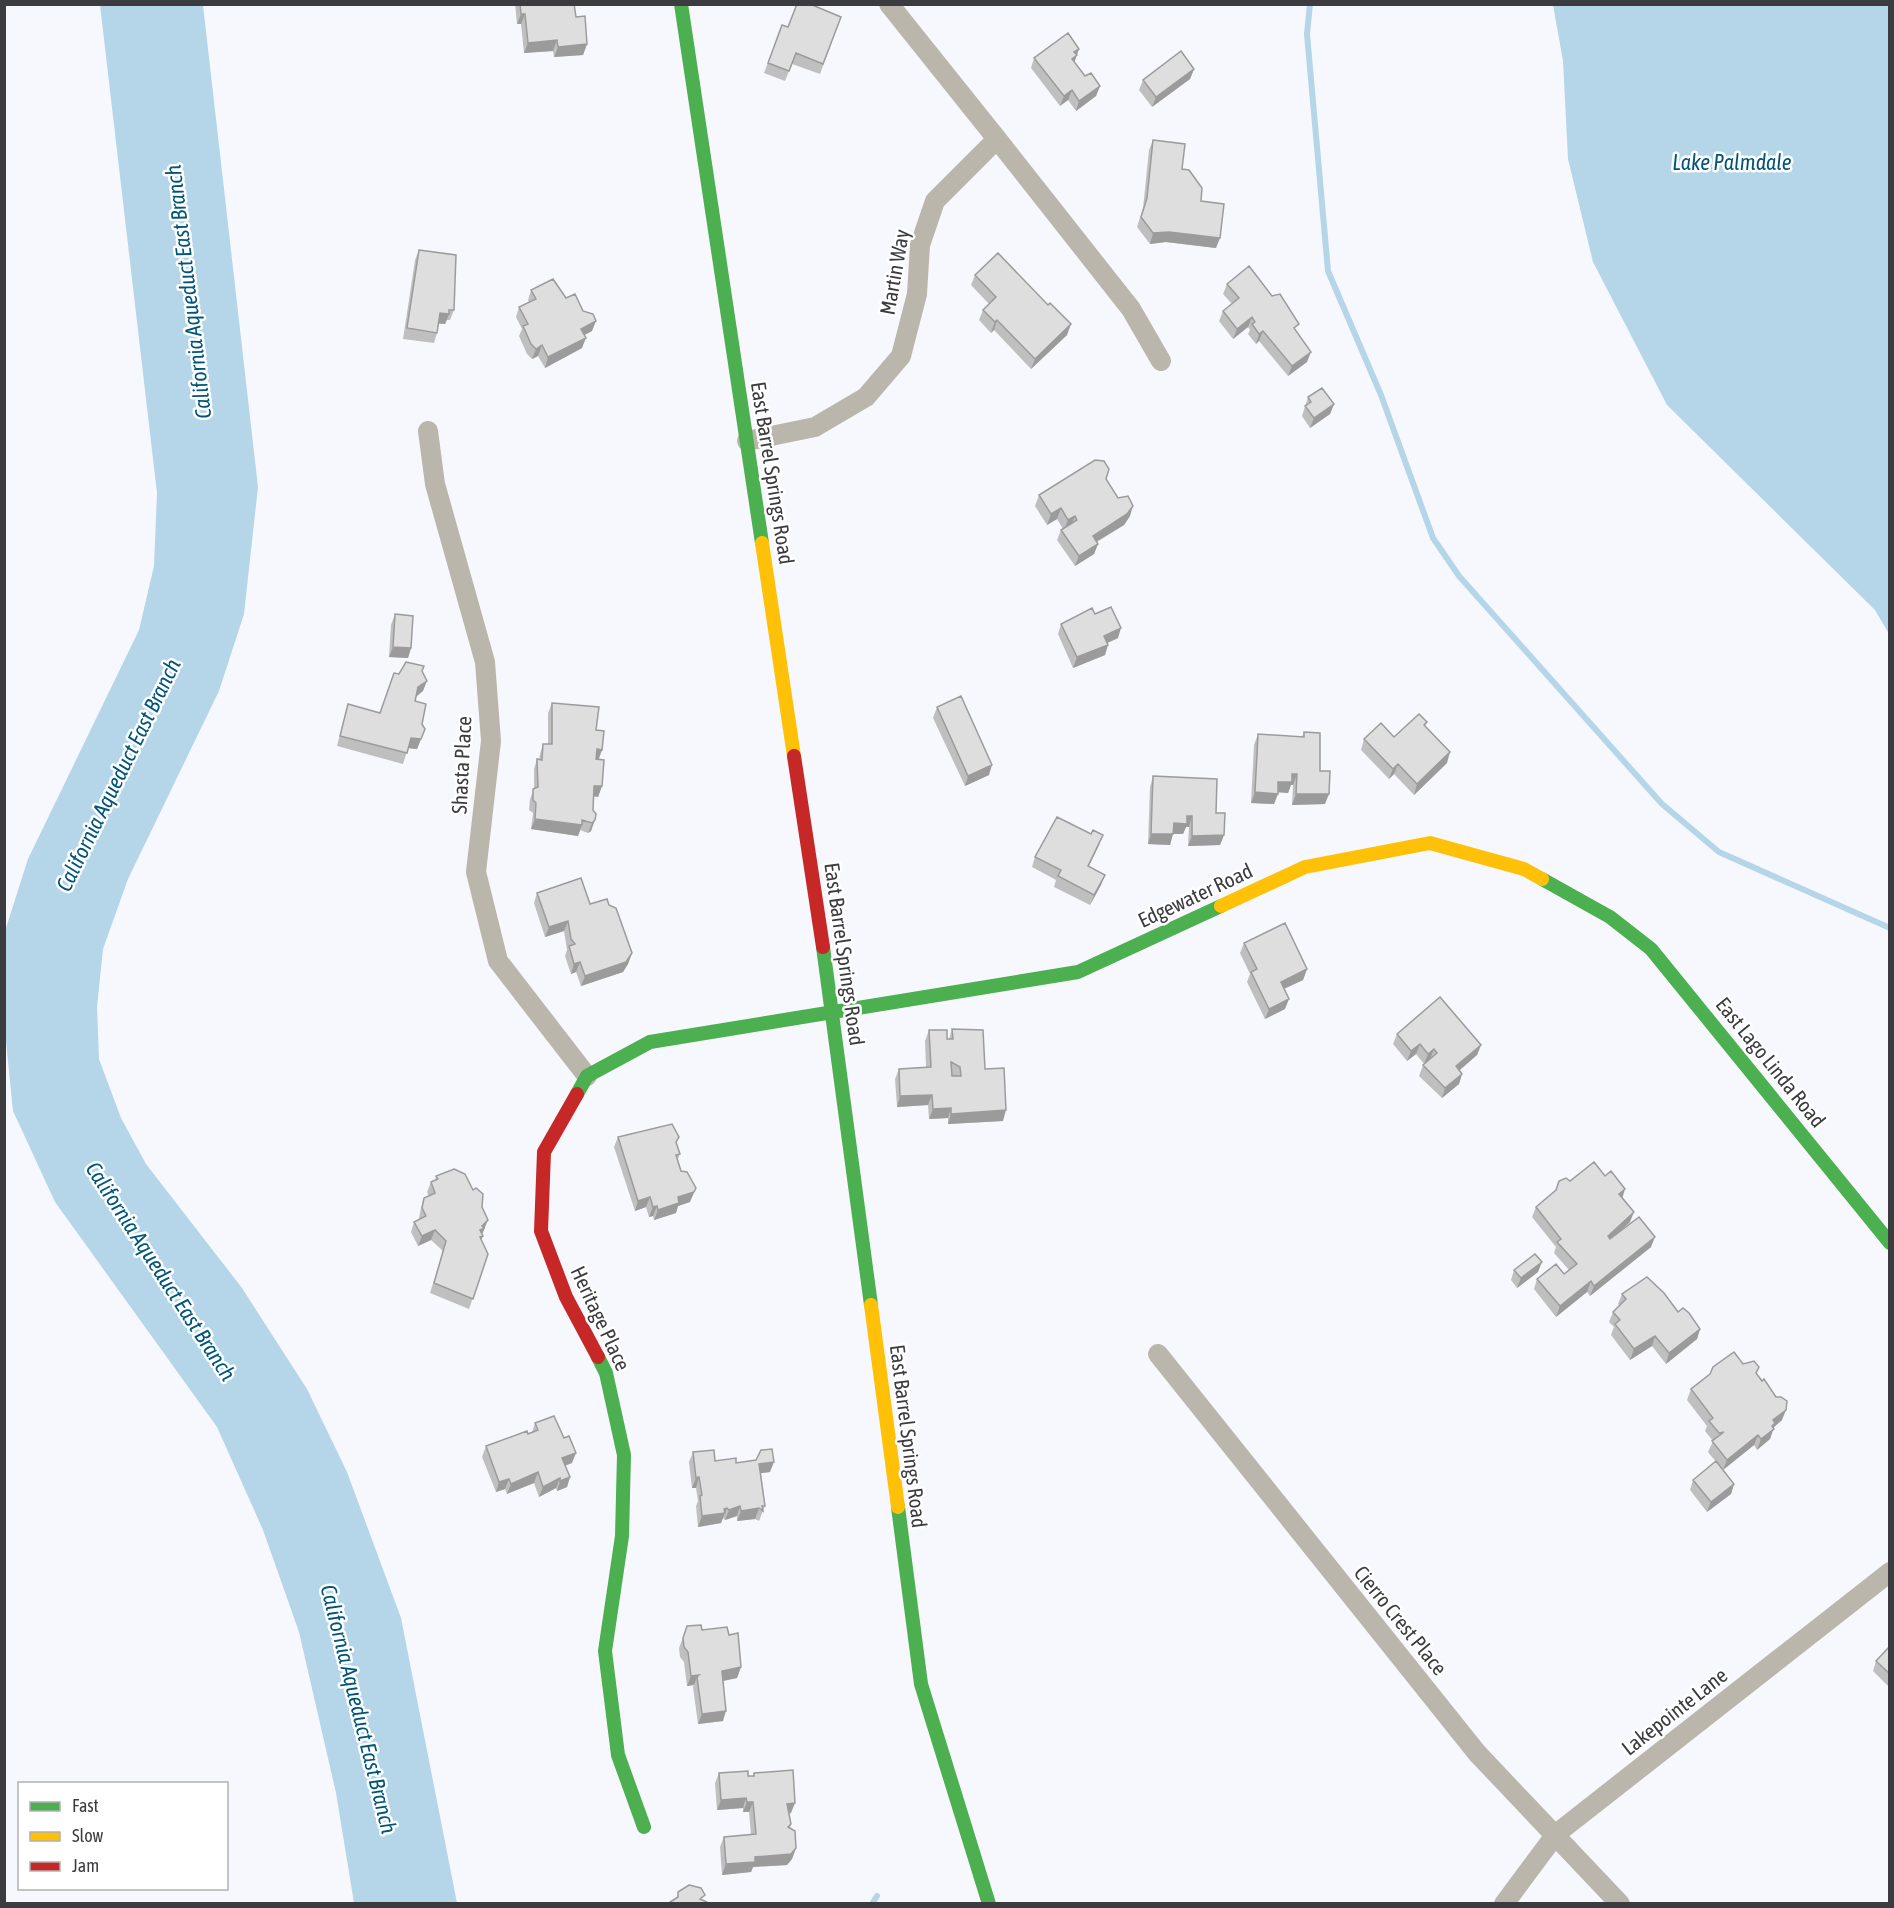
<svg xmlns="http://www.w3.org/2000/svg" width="1894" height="1908" viewBox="0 0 1894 1908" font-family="'Asap Condensed',sans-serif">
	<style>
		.water { fill: #b5d5e9 }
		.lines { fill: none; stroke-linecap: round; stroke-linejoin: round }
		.stream { stroke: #b5d5e9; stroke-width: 6 }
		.street { stroke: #bbb6ab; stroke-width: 20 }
		.fast { stroke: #4caf50; stroke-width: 14 }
		.slow { stroke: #ffc107; stroke-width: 14 }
		.jam { stroke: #c62828; stroke-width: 14 }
		.wall { fill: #c0bfc0 }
		.shaded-wall { fill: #9c9b9c }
		.building { fill: #dfdedf; stroke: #9c9b9c; stroke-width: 1.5; fill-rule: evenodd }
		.labels { text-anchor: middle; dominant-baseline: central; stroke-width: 5; stroke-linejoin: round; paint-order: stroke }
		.street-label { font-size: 21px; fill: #3c3c40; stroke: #fff }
		.water-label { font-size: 22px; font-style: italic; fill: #005578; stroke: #fff }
	</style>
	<rect width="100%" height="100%" fill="#f7f8fd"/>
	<path class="water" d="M100,5H203L258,487L244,614L219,691L128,879L103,949L97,1007L99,1059L121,1118L146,1164L242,1288L307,1389L347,1472L401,1618L457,1903H354L336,1793L299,1632L263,1530L217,1427L55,1202L13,1111L4,1022L5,931L28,859L139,630L154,566L157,493Z
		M1553,5H1889V634L1875,610L1667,405L1593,262L1568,159L1563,61Z"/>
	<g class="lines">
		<path class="stream" d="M1310,4L1307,34L1328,271L1381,395L1433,538L1459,576L1662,804L1719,852L1890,928
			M872,1904L877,1896"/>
		<path class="street" d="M997,139L1131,309L1161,361
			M428,431L435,484L485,662L491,741L476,872L498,961L587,1076
			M747,441L815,427L866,397L901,356L917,294L920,245L935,201L997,139L889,4
			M1158,1354L1477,1753L1620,1904
			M1504,1904L1556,1834L1890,1572"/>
		<path class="fast" d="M681,4L762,543
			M1542,879L1610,917L1651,949L1890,1243
			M823,947L871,1305
			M577,1094L587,1076L650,1042L1078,972L1221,906
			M598,1357L606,1373L624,1455L622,1536L605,1651L618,1755L644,1827
			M898,1507L921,1684L989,1904"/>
		<path class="slow" d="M762,543L794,756
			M1221,906L1305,867L1430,843L1524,869L1542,879
			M871,1305L898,1507"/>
		<path class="jam" d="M794,756L823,947
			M577,1094L544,1152L541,1231L566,1297L598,1357"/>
	</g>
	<path class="wall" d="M515,4H574L576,17L587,44L583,55L554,57L553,51L524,53L521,24H517Z
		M841,17L820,74L792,64L785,81L764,73L782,25L788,27Z
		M1079,49L1074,62L1085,76L1100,86L1096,96L1076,111L1068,100L1060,106L1031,68L1034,58Z
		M1194,69L1190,79L1152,107L1139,90L1143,80Z
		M1153,140L1182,169L1201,201L1216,248L1166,242L1150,244L1137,227L1143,208L1149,150Z
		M419,250L454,310L450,320H447L445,324H439L437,333L434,343L403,339L415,260Z
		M975,275L1067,335L1031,369L994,330L991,333L979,320L983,310L989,304L971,285Z
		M1227,284L1296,331L1307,362L1288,376L1259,341L1256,344L1248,334L1250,330L1248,327L1233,339L1219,321L1223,311L1232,304L1223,294Z
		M531,290L566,298L592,331L584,335L582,348L545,368L538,356L532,359L527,354L519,336L522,329L516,317L519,307L529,302L528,300Z
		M1308,397L1334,404L1330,414L1310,428L1302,416Z
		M1106,479L1130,516L1124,525L1097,542L1098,544L1094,554L1075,566L1057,540L1061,530L1063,529L1057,519L1047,525L1035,506L1039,495Z
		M395,614L411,648L408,658L389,657L391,625Z
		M1095,614L1118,638L1107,643L1105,655L1073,668L1058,634L1061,624Z
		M422,671L423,691L416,697L415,701L422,724L425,729L417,749L408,748L403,764L337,746L345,715L348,704L380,713L399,674Z
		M552,703L596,730L602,750L599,759L602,786L598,797L594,796L591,831L588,833L580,830L578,836L531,829L533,813L529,810L530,799L534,789V769L537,759L539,760L540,754L543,744H548V713Z
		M937,707L989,775L965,786L933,718Z
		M1427,722L1425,727L1447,763L1414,795L1394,774L1389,779L1361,750L1364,739L1394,737Z
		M1304,732L1320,771L1325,804L1292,805L1293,785H1291L1288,793L1278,792L1274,804L1251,803L1254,745L1258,734L1302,737Z
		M1153,776L1216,813L1224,835L1220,845L1188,846L1189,827H1186L1183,834H1173L1170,845L1148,844L1150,787Z
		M1099,845L1089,866L1101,885L1090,905L1054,887L1056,880L1032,867L1035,857Z
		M537,893L590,904L609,905L632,953L628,964L623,972L581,986L576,972L571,974L565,956L567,950L564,931L545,937L534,903Z
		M1244,943L1307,969L1303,980L1284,989L1285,1009L1265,1019L1247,982L1250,974L1240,953Z
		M952,1029L985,1069L1003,1121L948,1124V1118L929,1119L928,1105L897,1107L895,1079L899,1069L926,1067L925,1041L929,1030L947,1039H949Z
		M1397,1034L1481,1045L1477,1055L1459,1070L1462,1074L1459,1084L1442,1098L1419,1076L1423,1065L1424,1064L1416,1054L1407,1061L1393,1044Z
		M618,1137L677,1144L680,1154L677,1161L690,1202L678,1206L676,1213L654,1220L653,1216L649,1217L646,1207L635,1211L614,1147Z
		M436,1176L482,1207L484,1230L482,1234L481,1240L488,1254L469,1309L430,1293L443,1251L431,1240L418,1246L411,1232L414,1222L419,1219V1218L421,1208L424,1198L429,1196L427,1192L431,1182L435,1180Z
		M1559,1181H1570L1622,1197L1630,1222L1617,1234L1651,1247L1590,1296L1587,1292L1556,1317L1534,1289L1537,1279L1564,1274L1569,1270L1554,1253L1556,1247L1532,1217L1536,1207L1555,1191Z
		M1514,1270L1538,1272L1517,1288L1511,1280Z
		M1622,1294L1678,1312L1700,1329L1697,1339L1666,1364L1652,1346L1630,1360L1611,1335L1614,1327L1609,1322L1613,1312L1619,1305L1618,1304Z
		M1743,1364L1756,1373L1782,1420L1774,1427L1770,1439L1757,1450L1754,1445L1723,1470L1734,1484L1731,1494L1707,1512L1690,1490L1693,1480L1716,1462L1708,1452L1713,1441L1705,1431L1707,1426L1687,1400L1691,1389Z
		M535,1423L572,1463L565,1466L570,1477L567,1487L557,1491L556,1488L539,1497L534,1483L507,1494L505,1489L496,1492L482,1457L486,1446L532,1432Z
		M693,1452L715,1461L736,1463L756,1460L770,1472L761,1473L765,1506L759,1521L755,1519L737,1521V1516L725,1520L723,1518L721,1523L698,1527L696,1506L698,1501L696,1488H692L689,1462Z
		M687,1626L729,1635L741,1667L737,1678L723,1681V1721L698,1724L693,1687L694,1685L687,1686L684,1662L680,1657L679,1648Z
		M1890,1646V1688L1873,1671L1876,1661Z
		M719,1773L748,1776H753L754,1773L791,1813L789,1814L791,1824L790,1828L796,1848L792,1859L787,1865L753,1867L751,1872L722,1875L720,1847L724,1837L751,1835L749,1812H743V1808L717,1810L715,1783Z"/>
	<path class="shaded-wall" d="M521,14H525L521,24H517Z
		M557,40L553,51L524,53L528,43Z
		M587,44L583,55L554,57L558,47Z
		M1079,49L1073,66L1068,69L1074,52Z
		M1194,69L1190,79L1152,107L1156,97Z
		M1100,86L1096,96L1076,111L1079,101Z
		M1072,90L1068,100L1060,106L1064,96Z
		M1169,232L1220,238L1216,248L1166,242L1150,244L1153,233Z
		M440,313L449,314L445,324L436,323Z
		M1252,317L1248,327L1233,339L1237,329Z
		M997,320L994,330L991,333L995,322Z
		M596,321L592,331L577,339L581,329Z
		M1071,324L1067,335L1031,369L1035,359Z
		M1263,331L1259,341L1256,344L1259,334Z
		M586,338L582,348L545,368L548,357Z
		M542,345L538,356L532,359L536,349Z
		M1311,352L1307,362L1288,376L1292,366Z
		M1334,404L1330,414L1310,428L1314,418Z
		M1133,506L1130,516L1124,525L1089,546L1093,536Z
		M1061,508L1057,519L1047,525L1051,514Z
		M1075,516L1071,526L1064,530L1068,520Z
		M1098,544L1094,554L1075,566L1079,556Z
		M1121,628L1118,638L1101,646L1104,636Z
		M1108,645L1105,655L1073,668L1077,657Z
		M393,647L411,648L408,658L389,657Z
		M427,681L423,691L414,698L418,687Z
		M425,729L417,749L407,748L411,738Z
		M597,749L602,750L598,760L593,759Z
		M1450,752L1447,763L1414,795L1417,784Z
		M1398,764L1394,774L1389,779L1393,769Z
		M992,765L989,775L965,786L968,776Z
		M1292,774H1297L1293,785H1291L1288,793L1275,792L1278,782Z
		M594,786H602L598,797L591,796Z
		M1255,792L1278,794L1274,804L1251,803Z
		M1296,794H1329L1325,804L1292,805Z
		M1187,816H1192L1189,827H1186L1183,834H1170L1174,823Z
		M535,819L582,825L578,836L531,829Z
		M595,820L591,831L588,833L592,823Z
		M1151,834H1173L1170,845L1148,844Z
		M1103,835L1099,845L1084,876L1088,866Z
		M1224,835L1220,845L1188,846L1192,836Z
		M1105,875L1101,885L1090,905L1094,895Z
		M568,921L564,931L545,937L549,927Z
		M632,953L628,964L623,972L581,986L585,976Z
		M580,962L576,972L571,974L574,964Z
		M1307,969L1303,980L1277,992L1281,982Z
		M1289,999L1285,1009L1265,1019L1269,1009Z
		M1420,1044L1416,1054L1407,1061L1411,1051Z
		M1481,1045L1477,1055L1452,1077L1456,1066Z
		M1434,1049L1430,1060L1424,1064L1428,1054Z
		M1462,1074L1459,1084L1442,1098L1445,1088Z
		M932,1095L928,1105L897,1107L900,1096Z
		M951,1108L948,1118L929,1119L933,1109Z
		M1006,1110L1003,1121L948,1124L951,1114Z
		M696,1188L690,1202L678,1206L676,1213L654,1220L658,1210L678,1197Z
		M1625,1189L1622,1199L1619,1194Z
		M650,1197L646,1207L635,1211L638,1201Z
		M657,1206L653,1216L649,1217L653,1207Z
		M1634,1212L1630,1222L1604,1246L1608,1236Z
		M488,1220L481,1237L483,1236L479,1246L476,1240L482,1226Z
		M435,1230L431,1240L418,1246L422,1236Z
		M1655,1237L1651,1247L1590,1296L1594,1286Z
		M1542,1262L1538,1272L1517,1288L1521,1278Z
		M1591,1281L1587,1292L1556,1317L1560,1306Z
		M1700,1329L1697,1339L1666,1364L1669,1353Z
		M1655,1336L1652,1346L1630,1360L1634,1349Z
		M1786,1410L1782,1420L1774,1427L1770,1439L1757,1450L1761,1439L1773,1420Z
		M1758,1435L1754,1445L1723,1470L1727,1460Z
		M576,1453L572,1463L558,1468L562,1458Z
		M774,1462L770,1472L755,1474L759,1464Z
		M538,1472L534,1483L507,1494L511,1484Z
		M570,1477L567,1487L557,1491L560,1481Z
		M699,1477L696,1488H692L696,1478Z
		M560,1478L556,1488L539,1497L543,1487Z
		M509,1479L505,1489L496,1492L499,1482Z
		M1734,1484L1731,1494L1707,1512L1711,1502Z
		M740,1506L737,1516L725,1520L729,1510Z
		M727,1508L721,1523L698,1527L702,1516Z
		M759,1508L755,1519L737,1521L741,1511Z
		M741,1667L737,1678L718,1682L722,1671Z
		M699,1675L697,1677L694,1685L687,1686L691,1676Z
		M726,1711L723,1721L698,1724L702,1714Z
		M746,1798L743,1808L717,1810L721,1800Z
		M747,1802H753L749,1812H743Z
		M795,1803L791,1813L783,1814L787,1804Z
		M796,1848L792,1859L787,1865L753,1867L751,1872L722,1875L726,1864Z"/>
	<path class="building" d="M520,4H574L576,17L585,16L587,44L558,47L557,40L528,43L525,14H521Z
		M797,4H810L841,17L823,64L796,53L789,71L768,63L782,25L788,27Z
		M1068,33L1079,49L1074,52L1077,55L1072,59L1085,76L1091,73L1100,86L1079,101L1072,90L1064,96L1034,58Z
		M1181,51L1194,69L1156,97L1143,80Z
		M1153,140L1185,144L1182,169L1189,170L1202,188L1201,201L1224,204L1220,238L1169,232L1153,233L1141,217L1147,198Z
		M419,250L456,255L454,310H449V314L440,313L437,333L407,328Z
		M998,253L1048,305L1050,303L1071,324L1035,359L997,320L995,322L983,310L996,297L975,275Z
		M1249,266L1272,296L1280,294L1299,324L1294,328L1311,352L1292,366L1263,331L1259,334L1252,324L1255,322L1252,317L1237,329L1223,311L1239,298L1227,284Z
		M553,279L566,298L575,294L583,311L593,314L596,321L581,329L586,338L548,357L542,345L536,349L531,344L523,326L528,324L519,307L536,299L531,290Z
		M1322,388L1334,404L1314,418L1305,406L1311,402L1308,397Z
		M1095,460L1104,461L1109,469L1106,479L1118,498L1128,496L1133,506L1127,514L1093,536L1098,544L1079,556L1061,530L1077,520L1075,516L1068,520L1061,508L1051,514L1039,495Z
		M1111,607L1121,628L1104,636L1108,645L1077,657L1061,624L1092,608L1095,614Z
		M395,614L413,616L411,648L393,647Z
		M406,662L424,666L422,671L427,681L418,687L415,701L426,704L422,724L425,729L421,739L411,738L407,753L340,736L348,704L380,713L394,673L399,674Z
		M961,696L992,765L968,776L937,707Z
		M552,703L599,707L596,730L604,731L602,750L597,749L596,759L604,760L602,786H594L593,810L596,814L595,820L592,823L582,820V825L535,819L536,803L533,800V789L538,787L537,759L542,760L543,744H552Z
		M1419,714L1427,722L1424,725L1450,752L1417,784L1398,764L1393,769L1364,739L1381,723L1394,737Z
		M1304,732L1320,733V771H1330L1329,794H1296L1297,774H1292V782H1278V794L1255,792L1258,734L1304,737Z
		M1153,776L1217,779L1216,813H1225L1224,835L1192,836V816H1187V824L1174,823L1173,834H1151Z
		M1057,817L1091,834L1093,830L1103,835L1088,866L1105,875L1094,895L1058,876L1061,870L1035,857Z
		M581,878L590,904L607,899L609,905L616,908L632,953L626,962L585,976L580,962L574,964L569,946L575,944L571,939L568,921L549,927L537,893Z
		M1285,923L1307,969L1281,982L1289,999L1269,1009L1251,972L1257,969L1244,943Z
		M1440,997L1481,1045L1456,1066L1462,1074L1445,1088L1423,1065L1437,1053L1434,1049L1428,1054L1420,1044L1411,1051L1397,1034Z
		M952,1029L983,1030L985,1069L1004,1068L1006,1110L951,1114V1108L933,1109L932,1095L900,1096L899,1069L931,1067L929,1030H947V1039H953ZM951,1062L960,1067L961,1076H952Z
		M672,1124L679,1137L676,1142L680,1154L676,1155L681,1171L687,1172L696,1188L694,1192L678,1197L679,1203L658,1210L657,1206L653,1207L650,1197L638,1201L618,1137Z
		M1594,1162L1605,1176L1611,1171L1625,1189L1619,1194L1634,1212L1608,1236L1610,1239L1639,1217L1655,1237L1594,1286L1591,1281L1560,1306L1537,1279L1556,1264L1564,1274L1577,1264L1557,1242L1561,1239L1536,1207L1556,1190L1559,1181L1566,1178L1570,1181Z
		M454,1169L465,1174L473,1190L476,1188L483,1194L482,1207L488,1220L482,1226L484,1228L480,1230L483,1236L480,1237L488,1254L473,1299L434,1283L446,1241L435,1230L422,1236L414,1222L426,1216L422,1208L424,1198L435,1193L431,1182L438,1179L436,1176Z
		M1535,1254L1542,1262L1521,1278L1514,1270Z
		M1647,1277L1664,1293L1678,1312L1683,1308L1689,1313L1700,1329L1669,1353L1655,1336L1634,1349L1615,1324L1620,1320L1613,1312L1626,1299L1622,1294Z
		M1734,1352L1743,1364L1754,1361L1759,1367L1756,1373L1762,1381L1764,1379L1776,1397H1781L1787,1401L1786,1410L1773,1420L1775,1423L1772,1426L1774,1429L1761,1439L1758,1435L1727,1460L1712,1441L1724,1432L1719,1433L1709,1421L1713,1418L1691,1389L1710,1374L1713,1367Z
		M554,1416L564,1438L569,1436L576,1453L562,1458L570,1477L560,1481V1478L543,1487L538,1472L511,1484L509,1479L499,1482L486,1446L527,1431L528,1434L538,1430L535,1423Z
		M772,1449L774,1462L759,1464L765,1506H762L763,1511L759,1508L741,1511L740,1506L729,1510L727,1508L724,1509L725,1513L702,1516L700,1496L702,1495L699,1477L696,1478L693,1452L714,1450L715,1461L736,1458V1463L756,1460L761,1450Z
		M1716,1461L1734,1484L1711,1502L1693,1480Z
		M701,1625L702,1630L727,1627L729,1635L738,1633L741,1667L722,1671L726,1711L702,1714L697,1677L699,1675L691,1676L688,1652L684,1647L683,1638L687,1626Z
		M1890,1646V1674L1876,1661Z
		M793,1770L795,1803L787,1804L791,1824L788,1827L795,1831L796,1848L791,1854L755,1857V1862L726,1864L724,1837L756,1834L753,1802H747L746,1798L721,1800L719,1773L748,1771V1776H754V1773Z
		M689,1885L701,1888L705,1895L700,1899L707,1902L708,1904H667L678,1897V1892Z"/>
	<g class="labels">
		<g class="street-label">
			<text transform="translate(894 272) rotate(-80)">Martin Way</text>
			<text transform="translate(773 473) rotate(81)">East Barrel Springs Road</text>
			<text transform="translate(461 765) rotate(-87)">Shasta Place</text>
			<text transform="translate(1195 895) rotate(-25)">Edgewater Road</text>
			<text transform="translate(845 954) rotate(82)">East Barrel Springs Road</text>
			<text transform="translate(1771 1062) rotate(51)">East Lago Linda Road</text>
			<text transform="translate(601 1318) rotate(65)">Heritage Place</text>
			<text transform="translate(909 1436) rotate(83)">East Barrel Springs Road</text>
			<text transform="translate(1401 1620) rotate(51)">Cierro Crest Place</text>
			<text transform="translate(1674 1711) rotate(-38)">Lakepointe Lane</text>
		</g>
		<g class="water-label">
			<text x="1732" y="162">Lake Palmdale</text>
			<text transform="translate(188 292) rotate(-97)">California Aqueduct East Branch</text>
			<text transform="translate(118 775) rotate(-64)">California Aqueduct East Branch</text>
			<text transform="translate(161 1271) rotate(57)">California Aqueduct East Branch</text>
			<text transform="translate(359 1709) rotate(76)">California Aqueduct East Branch</text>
		</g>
	</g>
	<rect width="1894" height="1908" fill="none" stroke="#3c3c40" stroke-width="12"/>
	<rect x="18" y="1782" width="210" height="108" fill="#ffffff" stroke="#b1b1b3" stroke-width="1.5"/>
	<rect x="30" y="1802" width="30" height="9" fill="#4caf50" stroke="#b1b1b3" stroke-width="1.5"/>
	<text x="72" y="1812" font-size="18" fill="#3c3c40">Fast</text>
	<rect x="30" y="1832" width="30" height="9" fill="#ffc107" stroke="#b1b1b3" stroke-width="1.5"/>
	<text x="72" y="1842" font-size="18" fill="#3c3c40">Slow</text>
	<rect x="30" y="1862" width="30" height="9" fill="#c62828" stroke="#b1b1b3" stroke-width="1.5"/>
	<text x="72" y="1872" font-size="18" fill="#3c3c40">Jam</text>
</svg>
